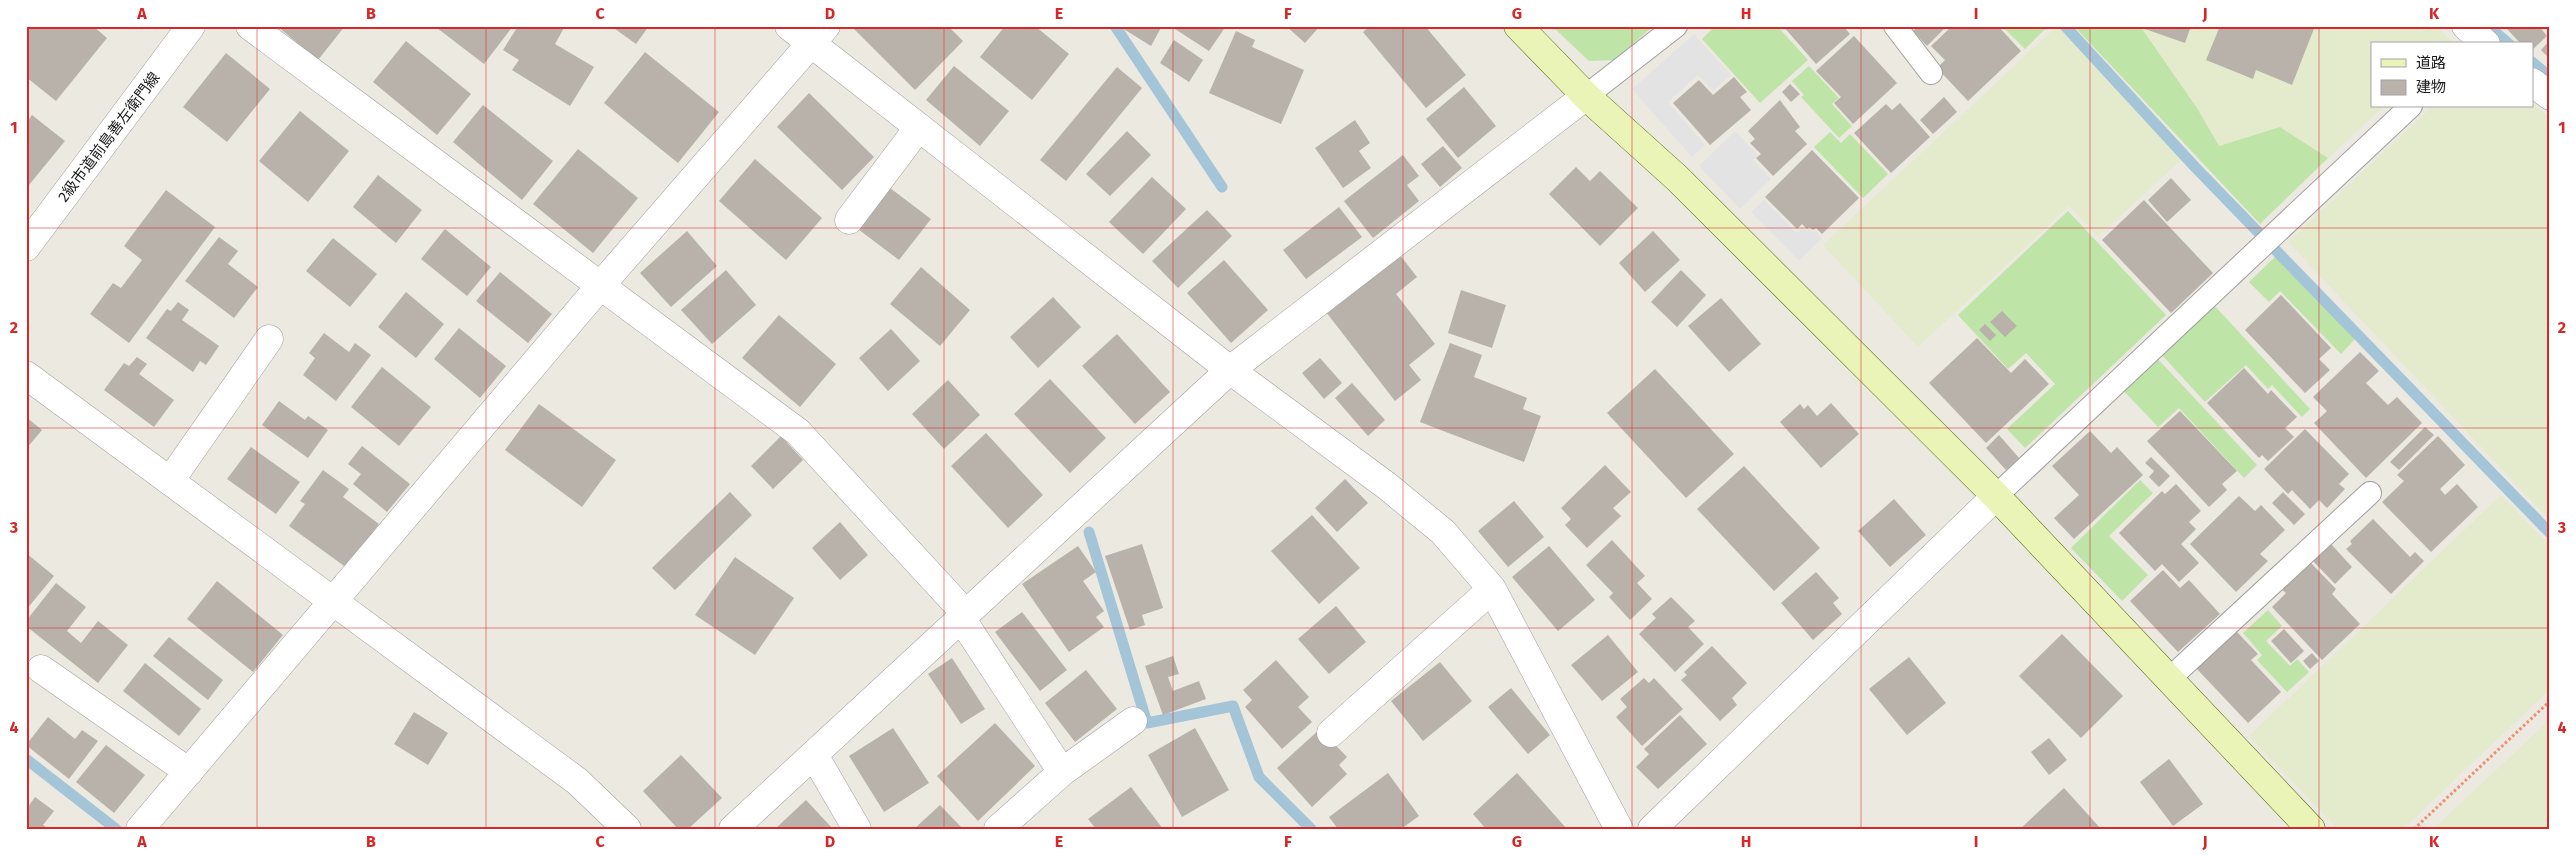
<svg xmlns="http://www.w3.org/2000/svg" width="2576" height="855" viewBox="0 0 2576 855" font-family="'Fira Sans','Noto Sans JP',sans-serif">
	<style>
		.farmland { fill: #e4eacc }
		.grass { fill: #bee4a8 }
		.parking { fill: #e3e3e3 }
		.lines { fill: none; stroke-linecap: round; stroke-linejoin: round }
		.stream { stroke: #a3c5d7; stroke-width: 11 }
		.building { fill: #b8b2aa }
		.lane-casing { stroke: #9f9f9f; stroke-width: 24 }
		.street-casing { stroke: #9f9f9f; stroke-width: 29 }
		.secondary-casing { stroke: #52680b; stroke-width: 29 }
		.path { stroke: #f08b6d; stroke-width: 3; stroke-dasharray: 2.5 2.5; stroke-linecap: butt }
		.lane { stroke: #fff; stroke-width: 22 }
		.street { stroke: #fff; stroke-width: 28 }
		.secondary { stroke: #e9f4b6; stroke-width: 28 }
		.grid { fill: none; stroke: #d62828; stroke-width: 1; stroke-opacity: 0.55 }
		.labels { text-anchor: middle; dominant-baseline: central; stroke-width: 4; stroke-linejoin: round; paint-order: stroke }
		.street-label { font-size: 15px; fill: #1b1b1b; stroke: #fff }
		.neatline { fill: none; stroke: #d62828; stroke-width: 2 }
		.grid-label { font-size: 16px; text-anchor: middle; font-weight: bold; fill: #d62828 }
	</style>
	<rect width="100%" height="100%" fill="#ece9e0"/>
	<path class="farmland" d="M2057,26L2181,160L2098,237L2069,206L1918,347L1823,245Z
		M2140,26H2436L2453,42L2450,44H2372V106H2384L2328,158L2280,127L2219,146L2197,108Z
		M2532,103L2550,117V520L2288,242L2433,106H2532Z
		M2501,495L2550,546V689L2403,829H2338L2249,736Z
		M2550,719V829H2433L2507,760Z"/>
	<path class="grass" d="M1552,26H1653L1615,60L1589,61Z
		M1715,26H1777L1808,60L1760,103L1702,39Z
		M2002,26H2048L2025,49Z
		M2074,26H2140L2197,108L2219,146L2280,127L2328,158L2260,224Z
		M1809,66L1839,98L1832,104L1852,126L1839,138L1801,97L1804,95L1792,81Z
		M1830,132L1841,143L1850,134L1888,174L1863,198L1814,147Z
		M2068,211L2166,315L2025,448L2007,429L2055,384L2026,353L2008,369L1958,315Z
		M2276,256L2355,339L2341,354L2280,291L2269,302L2249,282Z
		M2213,304L2310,409L2302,417L2272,385L2268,389L2246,365L2205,402L2160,353Z
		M2156,357L2257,465L2244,478L2179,408L2158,427L2122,389Z
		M2140,480L2153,493L2109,536L2148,575L2122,601L2071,548Z
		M2268,610L2282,626L2266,641L2290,666L2297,659L2309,672L2287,692L2257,660L2262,655L2243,633Z"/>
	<path class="parking" d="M1694,34L1731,75L1713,91L1698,75L1668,102L1705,145L1692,157L1632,89Z
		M1735,131L1758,155L1753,160L1771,179L1740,209L1699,166Z
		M1764,200L1797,233L1802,228L1806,232L1809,229L1813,233L1815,230L1822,238L1799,261L1751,212Z"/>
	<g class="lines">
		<path class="stream" d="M1115,26L1222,187
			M2065,26L2195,167L2550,533
			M2488,26L2509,44
			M2532,62L2550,77
			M1089,532L1147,723L1233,706L1259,777L1311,829
			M26,759L116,829"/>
	</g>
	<path class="building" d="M32,26H93L107,38L56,101L26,77V33Z
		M277,26H345L318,60Z
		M439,26H513L484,64L437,28Z
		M518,26H565L555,44L594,67L570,106L512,70L519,60L503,50Z
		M611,26H649L636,44Z
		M851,26H948L963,41L915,90Z
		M1005,26H1035L1069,54L1032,100L980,57Z
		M1123,26H1162L1151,46L1122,28Z
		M1177,26H1226L1209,51L1175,29Z
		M1286,26H1320L1305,43Z
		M1370,26H1425L1466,75L1426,108L1363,32Z
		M1783,26H1843L1850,34L1816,64Z
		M1918,26H1947L1927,46L1913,31Z
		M1952,26H1998L2021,51L1968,101L1937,68L1945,60L1931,46Z
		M2146,26H2191L2185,43L2145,29Z
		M2220,26H2315L2292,85L2256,70L2253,79L2206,60Z
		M2510,26H2539L2547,36L2532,50V44H2521L2507,29Z
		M1236,31L1255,40L1252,47L1304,70L1281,124L1209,93Z
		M1854,36L1897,83L1853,124L1834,103L1841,97L1816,71Z
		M1174,40L1203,60L1189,82L1160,63Z
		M2550,40V59L2541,50Z
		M406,41L471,94L437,135L373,82Z
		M645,52L719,112L678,163L604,103Z
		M226,53L270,89L227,142L183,107Z
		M954,66L1009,111L980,146L926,100Z
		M1117,67L1142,88L1066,181L1040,160Z
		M1734,77L1747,92L1740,97L1751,110L1710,145L1673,103L1699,80L1713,95Z
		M1790,84L1800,94L1791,102L1782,92Z
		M1464,87L1496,126L1458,158L1426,119Z
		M809,93L874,157L842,190L777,127Z
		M1944,97L1957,112L1933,134L1920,120Z
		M1780,100L1800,127L1795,131L1807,144L1773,176L1756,158L1761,154L1750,143L1755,139L1748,131Z
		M1900,103L1930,137L1891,173L1854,133L1886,104L1892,110Z
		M483,105L553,161L522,200L453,142Z
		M300,111L349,151L308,202L259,161Z
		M32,115L65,141L29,185L26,183V123Z
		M1355,120L1370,143L1359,151L1371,168L1343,188L1315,148Z
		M1127,131L1151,155L1110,196L1086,174Z
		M1443,146L1462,168L1440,187L1421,164Z
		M578,149L638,198L593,253L533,204Z
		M1812,150L1859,198L1822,234L1816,228L1813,230L1809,227L1807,229L1802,224L1797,229L1765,197Z
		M1403,155L1419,176L1407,185L1419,201L1373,238L1344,201Z
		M755,159L822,218L786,260L719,201Z
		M1576,167L1590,181L1600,171L1638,208L1600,246L1549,194Z
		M378,175L422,210L396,243L353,207Z
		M1152,177L1186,209L1143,254L1109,222Z
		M2171,178L2191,200L2167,222L2148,200Z
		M890,188L931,219L899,260L858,229Z
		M166,190L215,227L129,343L90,314L113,283L121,288L142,260L124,246Z
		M2144,200L2213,273L2171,313L2102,240Z
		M1339,207L1362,237L1306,279L1283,250Z
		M1207,210L1232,236L1178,288L1152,261Z
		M445,229L491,267L467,296L421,259Z
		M687,231L717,266L671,307L640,273Z
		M1653,231L1680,260L1645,292L1619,263Z
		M219,237L238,251L228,264L258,287L234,318L185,281Z
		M333,238L377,274L350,307L306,271Z
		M1400,255L1417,277L1396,294L1435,344L1409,365L1421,380L1395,401L1326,312Z
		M1224,260L1268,310L1231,343L1187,293Z
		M921,267L970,310L940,346L890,304Z
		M726,270L756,305L712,344L681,310Z
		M1681,270L1706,295L1677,327L1651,302Z
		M500,272L552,314L528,343L476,301Z
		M1461,290L1506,305L1492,348L1448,333Z
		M406,292L444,324L416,358L378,327Z
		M2281,295L2331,348L2319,359L2330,370L2305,393L2245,330Z
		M1053,297L1081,327L1038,368L1010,337Z
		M1721,298L1761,344L1729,372L1688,326Z
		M178,302L189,310L182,320L219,346L206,365L200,361L193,372L146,338L167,309L171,311Z
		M2002,311L2017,326L2005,337L1990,322Z
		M779,315L836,364L800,407L742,358Z
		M1985,324L1996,335L1990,341L1979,330Z
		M459,328L506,366L480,398L434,359Z
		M891,329L920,361L888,391L859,358Z
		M324,333L349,352L355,343L371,355L336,401L303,375L315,358L309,353Z
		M1117,334L1170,392L1135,424L1082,366Z
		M1977,338L2011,373L2025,359L2049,384L1986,443L1929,383Z
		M1450,343L1482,355L1474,377L1527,398L1523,409L1541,416L1524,462L1420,422Z
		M2360,352L2379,371L2366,383L2388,405L2397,397L2422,423L2366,478L2314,423L2327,411L2313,397Z
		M137,357L147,364L139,374L174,400L154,427L104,390L124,363L129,366Z
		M1320,358L1342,383L1324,399L1302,373Z
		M382,367L431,407L399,446L351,407Z
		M2244,368L2268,394L2271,390L2297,417L2285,428L2294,437L2268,461L2262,455L2259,458L2207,403Z
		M1655,369L1734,454L1686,498L1607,413Z
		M1050,379L1106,438L1070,473L1014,414Z
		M948,380L980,415L944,449L912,414Z
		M1352,383L1385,420L1368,436L1335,398Z
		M279,401L305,420L308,416L328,430L308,458L262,425Z
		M1831,403L1859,434L1821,468L1780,422L1800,404L1804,409L1808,405L1817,416Z
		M539,404L616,460L582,507L505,450Z
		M2180,411L2237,471L2222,484L2227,490L2209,507L2147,441Z
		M26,417L42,430L26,449Z
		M2425,427L2434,435L2399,470L2390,462Z
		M2305,429L2349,474L2339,484L2345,489L2327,508L2319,500L2310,509L2292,490L2288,494L2264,469Z
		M2090,431L2111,453L2117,447L2143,475L2074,539L2054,518L2079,495L2052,466Z
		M986,433L1043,495L1008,528L951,466Z
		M1999,435L2019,458L2006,470L1986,448Z
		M781,436L803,460L773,489L751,466Z
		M2438,436L2465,465L2440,489L2445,495L2457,484L2478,507L2431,552L2382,502L2404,481L2397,475Z
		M362,446L410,484L387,512L353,484L361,474L348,464Z
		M251,447L300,482L276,514L227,479Z
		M2151,457L2170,476L2159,487L2149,477L2154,471L2145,463Z
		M1605,465L1631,492L1613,508L1621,516L1587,548L1565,525L1571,519L1561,508Z
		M1744,466L1820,548L1774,591L1697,509Z
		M323,470L349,489L343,497L379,524L347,568L289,526L305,504L300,501Z
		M1345,479L1368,503L1337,532L1315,508Z
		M2176,484L2201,511L2189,522L2196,529L2181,544L2199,563L2179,582L2162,564L2155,571L2119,533L2162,491L2165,494Z
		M730,492L752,515L675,590L652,568Z
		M2283,492L2305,514L2294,525L2272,503Z
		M2239,496L2255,511L2261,505L2285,530L2260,554L2268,561L2236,592L2190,544Z
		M1894,499L1926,535L1890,567L1858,531Z
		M1514,501L1544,537L1508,567L1478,531Z
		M1312,515L1360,568L1319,604L1271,551Z
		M2373,519L2410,557L2415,552L2424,561L2391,594L2346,549L2352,544L2350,541Z
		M840,522L868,555L840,580L812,548Z
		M1612,540L1645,576L1637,583L1652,599L1630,620L1609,597L1613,593L1586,565Z
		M1142,544L1163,608L1142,615L1145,625L1130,630L1105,556Z
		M2331,544L2352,567L2335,584L2313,561Z
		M1078,546L1096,572L1083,581L1104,611L1096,617L1104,627L1069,652L1022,584Z
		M1549,546L1595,600L1558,631L1512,577Z
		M26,553L54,576L26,610Z
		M735,557L794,598L755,655L695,615Z
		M2310,562L2336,589L2332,594L2360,624L2322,660L2272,607L2286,593L2281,589Z
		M2163,570L2180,588L2189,580L2220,614L2178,652L2130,601Z
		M1816,572L1839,598L1833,603L1842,614L1813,640L1781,603Z
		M217,581L283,635L253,672L187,619Z
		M56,583L86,607L67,631L81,643L98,621L128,645L98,683L26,626V621Z
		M1671,597L1695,621L1688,627L1704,644L1675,672L1639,634L1656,618L1652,614Z
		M1336,606L1366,642L1329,674L1298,639Z
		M1022,612L1067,670L1040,691L995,632Z
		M2284,629L2304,651L2291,663L2271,641Z
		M2236,631L2258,654L2251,660L2281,692L2248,723L2196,668Z
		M2062,634L2123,696L2081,738L2019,676Z
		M1608,635L1638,672L1602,701L1571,665Z
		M169,637L223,680L208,700L153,656Z
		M1712,646L1747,683L1732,698L1737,705L1720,721L1681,680L1687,675L1684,672Z
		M2312,653L2319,661L2310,669L2303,661Z
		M1173,656L1179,674L1168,677L1173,691L1199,681L1206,699L1163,715L1145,666Z
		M1909,657L1946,703L1907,735L1869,689Z
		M952,658L985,709L961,724L928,674Z
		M1276,660L1309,697L1298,707L1312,722L1282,749L1245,707L1252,700L1243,690Z
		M1440,662L1472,701L1423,741L1391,701Z
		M145,663L201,709L179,736L123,691Z
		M1086,670L1117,709L1075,742L1045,703Z
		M1644,678L1649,683L1654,678L1683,709L1642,746L1616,717L1627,707L1620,699Z
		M1511,688L1550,735L1528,754L1488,707Z
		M414,712L448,733L428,765L394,744Z
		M1680,715L1707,744L1658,789L1636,767L1649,754L1644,749Z
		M48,717L75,739L82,730L98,741L69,779L26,745Z
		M995,723L1035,766L978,821L937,776Z
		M893,728L929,783L884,812L849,756Z
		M1195,728L1229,790L1182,817L1148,755Z
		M1320,729L1347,757L1339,765L1347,774L1312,807L1277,768Z
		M2049,738L2067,760L2049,775L2031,752Z
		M106,745L145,775L114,813L76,782Z
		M681,755L722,798L688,829H678L643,791Z
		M2169,759L2203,804L2173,826L2140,782Z
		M1388,773L1419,816L1401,829H1338L1329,817Z
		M1517,773L1567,829H1486L1473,814Z
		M1131,787L1163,829H1096L1088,819Z
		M2064,788L2101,829H2020Z
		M35,797L54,811L43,825L48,829H26V810Z
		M806,800L833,829H775Z
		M940,805L963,829H914Z"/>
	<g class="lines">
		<defs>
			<path id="lane" d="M1895,26L1931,73
				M1586,96L1676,26
				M1996,496L2411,106
				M2169,679L2370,493"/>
			<path id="street" d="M250,26L798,432L966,614
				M789,26L1230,370L1387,486L1443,532L1492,589L1619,829
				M2466,26L2486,44
				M2532,82L2550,96
				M849,220L919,127
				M26,247L191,26
				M26,375L577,781L627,829
				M170,481L269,339
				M961,618L1062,772L998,829
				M41,669L189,772
				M1331,733L1492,589
				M814,755L857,829
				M1062,772L1133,721
				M140,829L601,285L826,26
				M733,829L1230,370L1586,96
				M1652,829L1996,496"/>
			<path id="secondary" d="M1518,26L1586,96L1677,178L1996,496L2311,829"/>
		</defs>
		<use href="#lane" class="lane-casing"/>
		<use href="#street" class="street-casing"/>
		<use href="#secondary" class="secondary-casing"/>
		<path class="path" d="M2414,829L2550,701"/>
		<use href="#lane" class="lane"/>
		<use href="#street" class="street"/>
		<use href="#secondary" class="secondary"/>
	</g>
	<path class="grid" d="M257,26V829M486,26V829M715,26V829M944,26V829M1173,26V829M1403,26V829M1632,26V829M1861,26V829M2090,26V829M2319,26V829M26,228H2550M26,428H2550M26,628H2550"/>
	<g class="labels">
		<g class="street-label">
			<text transform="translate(109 137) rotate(-53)">2級市道前島善左衛門線</text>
		</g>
	</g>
	<rect width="2576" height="855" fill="none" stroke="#ffffff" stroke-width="55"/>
	<rect x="2371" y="42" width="162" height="65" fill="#ffffff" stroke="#a4a4a4"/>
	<rect x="2381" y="59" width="25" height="8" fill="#e9f4b6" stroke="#a4a4a4"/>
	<text x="2416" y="68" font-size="15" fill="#1b1b1b">道路</text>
	<rect x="2381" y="80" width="25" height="15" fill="#b8b2aa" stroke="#a4a4a4"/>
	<text x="2416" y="92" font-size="15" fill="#1b1b1b">建物</text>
	<rect x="28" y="28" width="2520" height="800" class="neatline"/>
	<g class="grid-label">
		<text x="142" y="19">A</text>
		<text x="371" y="19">B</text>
		<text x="600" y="19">C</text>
		<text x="830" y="19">D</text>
		<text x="1059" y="19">E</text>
		<text x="1288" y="19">F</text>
		<text x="1517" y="19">G</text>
		<text x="1746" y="19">H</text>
		<text x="1976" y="19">I</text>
		<text x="2205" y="19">J</text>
		<text x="2434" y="19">K</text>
		<text x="14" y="133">1</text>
		<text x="2562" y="133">1</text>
		<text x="14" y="333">2</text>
		<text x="2562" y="333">2</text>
		<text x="14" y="533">3</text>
		<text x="2562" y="533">3</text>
		<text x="14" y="733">4</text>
		<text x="2562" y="733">4</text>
		<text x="142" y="847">A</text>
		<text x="371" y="847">B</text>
		<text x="600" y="847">C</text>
		<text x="830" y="847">D</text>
		<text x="1059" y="847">E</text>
		<text x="1288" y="847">F</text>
		<text x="1517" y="847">G</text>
		<text x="1746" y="847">H</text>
		<text x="1976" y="847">I</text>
		<text x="2205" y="847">J</text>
		<text x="2434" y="847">K</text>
	</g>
</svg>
